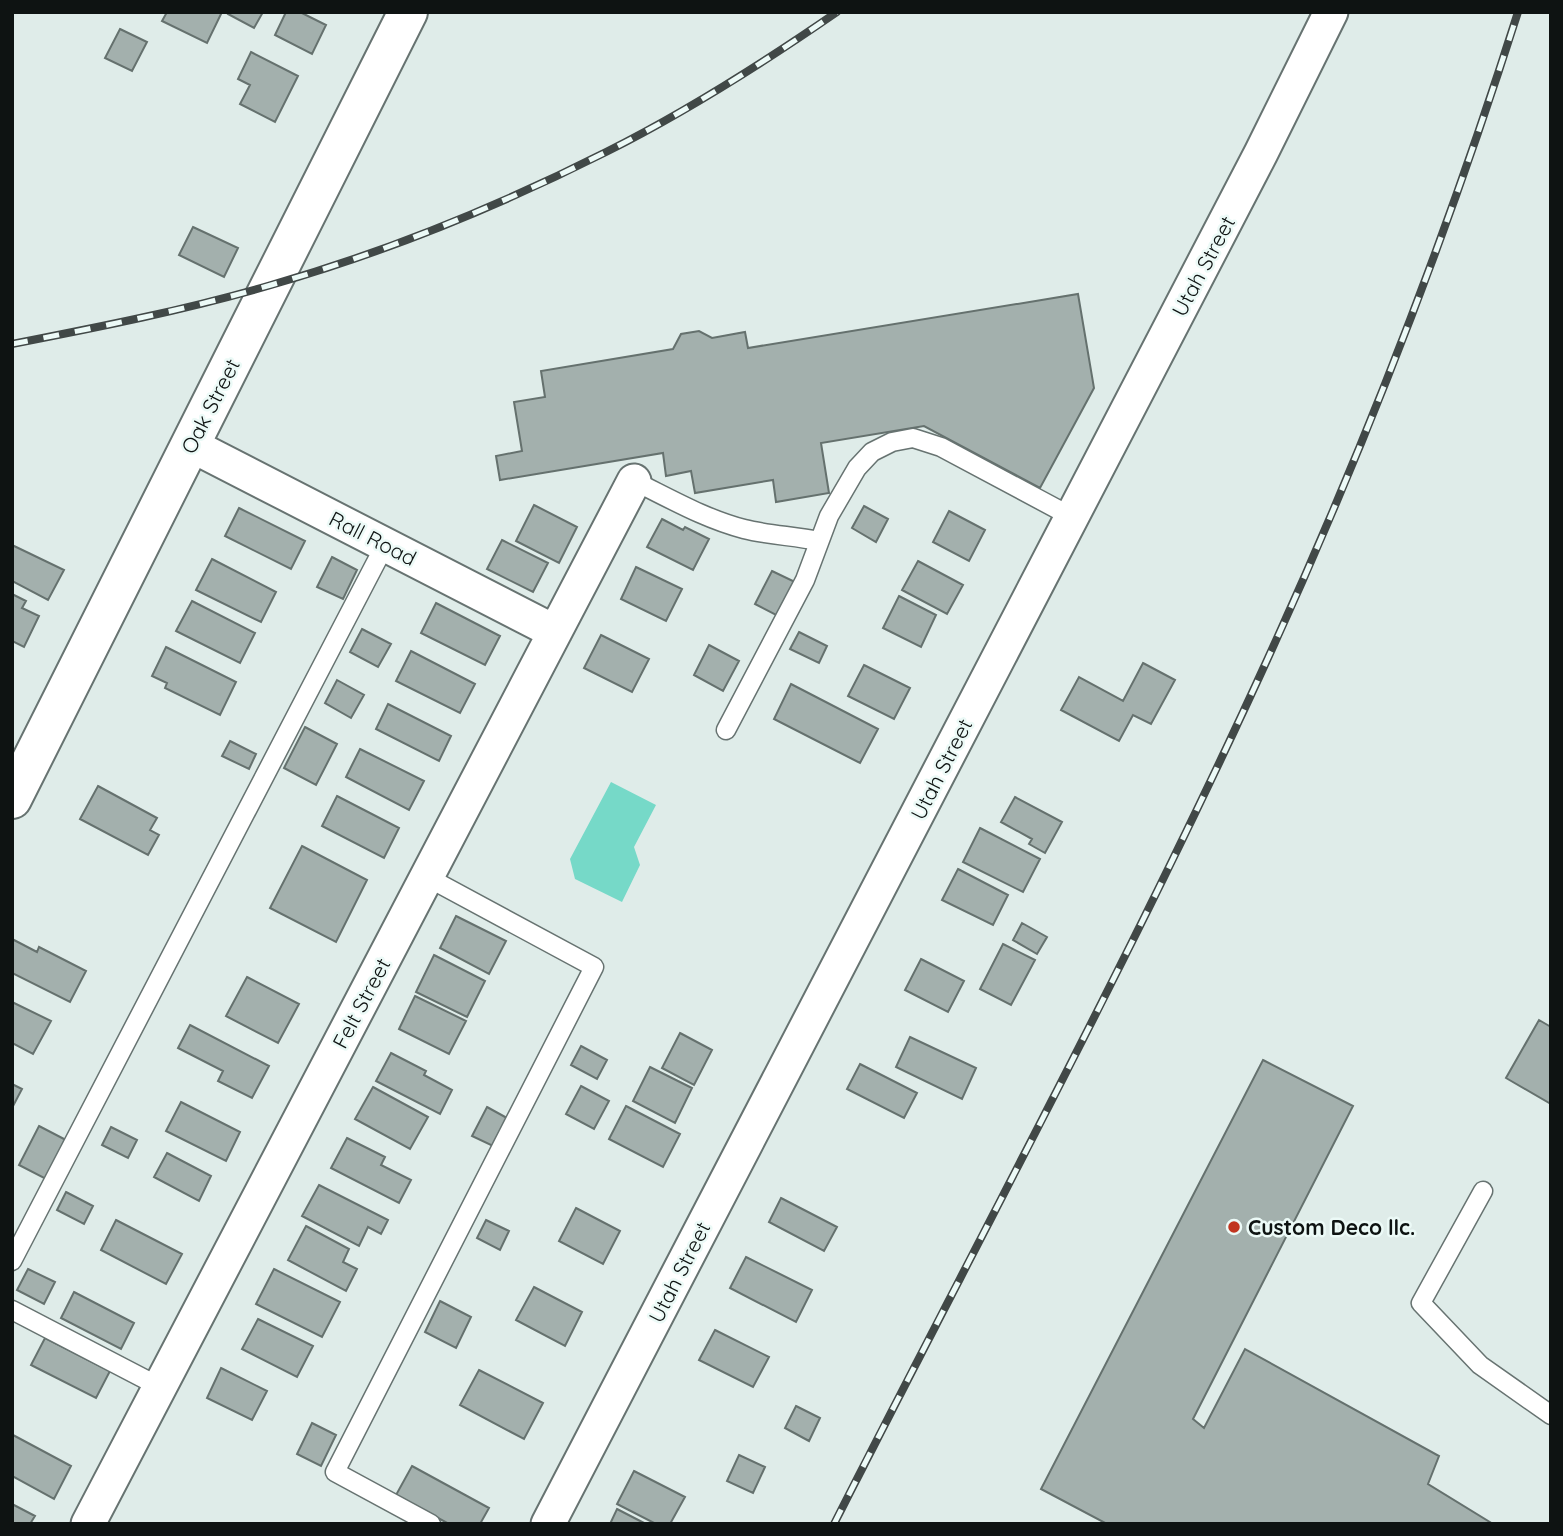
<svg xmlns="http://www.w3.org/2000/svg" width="1563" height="1536" viewBox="0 0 1563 1536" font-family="Quicksand,sans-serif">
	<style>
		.green { fill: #76d9c8 }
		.building { fill: #a3b0ad; stroke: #65716e; stroke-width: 2 }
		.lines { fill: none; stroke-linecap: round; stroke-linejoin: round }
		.service-casing { stroke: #677371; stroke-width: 21 }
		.minor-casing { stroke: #677371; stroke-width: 37 }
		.tertiary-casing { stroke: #677371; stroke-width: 42 }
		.service { stroke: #fff; stroke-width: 18 }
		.minor { stroke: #fff; stroke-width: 33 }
		.tertiary { stroke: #fff; stroke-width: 38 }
		.rail-casing { stroke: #414847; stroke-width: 8 }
		.rail { stroke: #ecfaf7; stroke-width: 5; stroke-dasharray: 16; stroke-linecap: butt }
		.poi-dot { fill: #c13520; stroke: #ecfaf7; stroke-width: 2.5 }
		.labels { text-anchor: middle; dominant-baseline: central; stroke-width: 5; stroke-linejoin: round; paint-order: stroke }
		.street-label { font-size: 21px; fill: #0e1312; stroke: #ecfaf7 }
		.poi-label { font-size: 21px; font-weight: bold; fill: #0e1312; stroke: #ecfaf7; text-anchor: start }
	</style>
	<rect width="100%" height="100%" fill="#dfece9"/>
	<path class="green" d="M611,782L656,805L634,847L640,865L622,902L575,879L570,859Z"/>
	<path class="building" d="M167,12H222L207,43L162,21Z
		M229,12H263L254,28L228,14Z
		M286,12H300L326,25L312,54L275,35Z
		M120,29L147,42L132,71L105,58Z
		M251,52L298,76L275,122L240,104L250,85L238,79Z
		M193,227L238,248L224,277L179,255Z
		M1078,294L1094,388L1040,488L924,426L821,443L829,493L776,502L773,480L695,493L691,471L666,476L663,453L500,480L496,456L522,451L514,402L545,397L541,371L673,349L681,334L699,331L712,338L745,332L748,348Z
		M534,505L577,527L559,563L516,541Z
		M864,506L888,519L876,542L852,528Z
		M239,508L305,541L291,569L225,536Z
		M949,511L985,530L969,561L933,542Z
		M662,519L683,530L685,527L709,539L693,570L647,547Z
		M502,540L548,563L533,592L487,569Z
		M12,545L64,570L48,600L12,581Z
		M332,557L357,570L343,599L317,587Z
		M212,559L276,592L261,622L196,590Z
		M918,561L963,585L947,614L902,590Z
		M636,567L682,589L666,621L621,599Z
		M772,571L795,582L778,616L755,604Z
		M12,594L26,601L22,608L39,616L24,647L12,641Z
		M899,596L936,615L921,647L883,628Z
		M192,601L255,633L240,663L176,631Z
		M436,603L500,636L485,665L421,633Z
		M362,629L391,644L378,667L350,652Z
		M799,632L827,646L819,663L790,649Z
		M601,635L649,659L632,692L584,668Z
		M709,645L739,661L723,691L694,675Z
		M166,647L236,682L220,715L165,688L167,683L152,676Z
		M411,651L475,684L460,713L396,681Z
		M1143,663L1175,680L1151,724L1133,715L1119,741L1061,710L1079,677L1123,701Z
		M864,665L910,688L894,719L848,696Z
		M337,680L364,695L351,718L325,703Z
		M791,684L878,729L860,763L774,719Z
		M388,704L451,736L439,761L376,729Z
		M305,727L337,744L316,785L284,768Z
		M230,741L256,754L249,769L222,756Z
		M360,749L424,781L409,810L346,777Z
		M98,786L157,818L150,830L159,835L148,855L80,819Z
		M337,796L399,828L384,858L322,826Z
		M1015,797L1062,822L1045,853L1029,844L1032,839L1001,822Z
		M980,828L1040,859L1023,892L963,862Z
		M302,846L367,880L336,942L270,908Z
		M958,869L1008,895L993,925L942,900Z
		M456,916L506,941L489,974L440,948Z
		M1022,923L1047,937L1037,954L1013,940Z
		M14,940L37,952L39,947L86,971L70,1002L12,973V942Z
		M1003,944L1035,960L1011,1005L980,989Z
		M434,955L485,981L467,1017L416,992Z
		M921,959L964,981L948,1012L905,990Z
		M247,977L299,1004L278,1043L226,1016Z
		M415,996L466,1021L449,1054L399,1029Z
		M12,1002L51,1021L33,1054L12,1043Z
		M1539,1020L1551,1027V1104L1506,1078Z
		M190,1025L269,1066L252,1098L218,1081L223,1071L178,1048Z
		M680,1033L712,1050L694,1085L662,1068Z
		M910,1037L976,1068L962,1099L896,1067Z
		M581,1046L607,1060L597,1079L571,1065Z
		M391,1053L426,1071L424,1075L452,1090L440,1114L376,1081Z
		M1263,1060L1353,1106L1193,1419L1204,1428L1245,1349L1439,1456L1428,1484L1493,1524H1107L1041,1489Z
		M860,1064L917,1093L904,1118L847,1089Z
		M650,1067L692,1088L675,1123L633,1101Z
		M12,1084L22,1089L12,1108Z
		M581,1086L609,1101L594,1129L566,1114Z
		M373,1087L428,1117L410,1149L355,1119Z
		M181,1102L240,1132L226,1161L166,1131Z
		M626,1106L680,1134L663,1167L609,1139Z
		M487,1107L507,1118L493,1146L472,1136Z
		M39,1126L66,1140L46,1179L19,1165Z
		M111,1127L137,1140L128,1158L102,1145Z
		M347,1138L385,1157L381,1165L411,1180L399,1203L331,1168Z
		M167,1153L211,1176L199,1201L154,1177Z
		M319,1185L388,1220L381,1234L368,1227L359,1246L302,1216Z
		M66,1192L93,1206L84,1224L57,1210Z
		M781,1198L837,1227L824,1251L769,1222Z
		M576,1208L620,1231L603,1264L559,1241Z
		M116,1220L182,1254L166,1284L101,1250Z
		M486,1220L509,1231L500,1250L477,1238Z
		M306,1226L349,1249L343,1262L357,1269L346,1291L288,1260Z
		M746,1257L812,1290L796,1322L730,1288Z
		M28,1269L55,1282L44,1304L17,1290Z
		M274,1269L340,1302L322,1337L256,1304Z
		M534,1287L582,1312L565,1346L516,1320Z
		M74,1292L134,1323L121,1349L61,1318Z
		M440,1301L471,1317L456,1348L425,1332Z
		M258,1319L313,1346L297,1377L242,1349Z
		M715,1330L769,1357L753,1387L699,1360Z
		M45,1338L110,1371L96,1398L31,1365Z
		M221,1368L267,1391L252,1420L207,1398Z
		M479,1370L543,1403L524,1439L460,1405Z
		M796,1406L820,1418L809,1441L785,1428Z
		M312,1423L336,1435L321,1466L297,1454Z
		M13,1435L71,1466L54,1499L12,1476Z
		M739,1455L765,1467L753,1493L727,1481Z
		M412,1466L489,1508L480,1524H449L396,1495Z
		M634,1471L685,1497L670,1524H656L617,1504Z
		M12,1504L35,1516L30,1524H12Z
		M617,1509L646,1524H610Z"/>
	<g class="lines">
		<defs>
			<path id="service" d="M634,481C669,498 705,519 744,529C768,535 794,536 819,541
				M726,730L805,580L829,516L857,468L872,452L892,442L913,438L941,447L1072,517
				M427,877L594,967L335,1472L431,1524
				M1483,1191L1421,1303L1480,1365L1551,1415
				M12,1261L385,545
				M12,1310L160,1387"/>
			<path id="minor" d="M191,445L555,632
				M88,1524L634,481
				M548,1524L1261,153L1331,12"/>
			<path id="tertiary" d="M12,799L408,12"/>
		</defs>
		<use href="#service" class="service-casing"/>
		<use href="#minor" class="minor-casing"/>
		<use href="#tertiary" class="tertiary-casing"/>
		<use href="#service" class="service"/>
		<use href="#minor" class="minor"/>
		<use href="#tertiary" class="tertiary"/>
		<defs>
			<path id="rail" d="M12,344C99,327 186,310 271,285C386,252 499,206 606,152C686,112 763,63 837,12
				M834,1524C980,1236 1134,952 1268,658C1364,448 1448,232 1518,12"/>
		</defs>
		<use href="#rail" class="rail-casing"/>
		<use href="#rail" class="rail"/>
	</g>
	<circle class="poi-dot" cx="1234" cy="1227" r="7"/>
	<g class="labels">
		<g class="street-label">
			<text transform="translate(1203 266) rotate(-62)">Utah Street</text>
			<text transform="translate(210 406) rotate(-63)">Oak Street</text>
			<text transform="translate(373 538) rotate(27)">Rall Road</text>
			<text transform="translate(941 769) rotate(-63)">Utah Street</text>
			<text transform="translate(361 1003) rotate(-62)">Felt Street</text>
			<text transform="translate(679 1272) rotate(-63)">Utah Street</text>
		</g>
		<g class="poi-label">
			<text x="1248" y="1227">Custom Deco llc.</text>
		</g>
	</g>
	<rect width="1563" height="1536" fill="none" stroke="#0e1312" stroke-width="28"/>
</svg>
